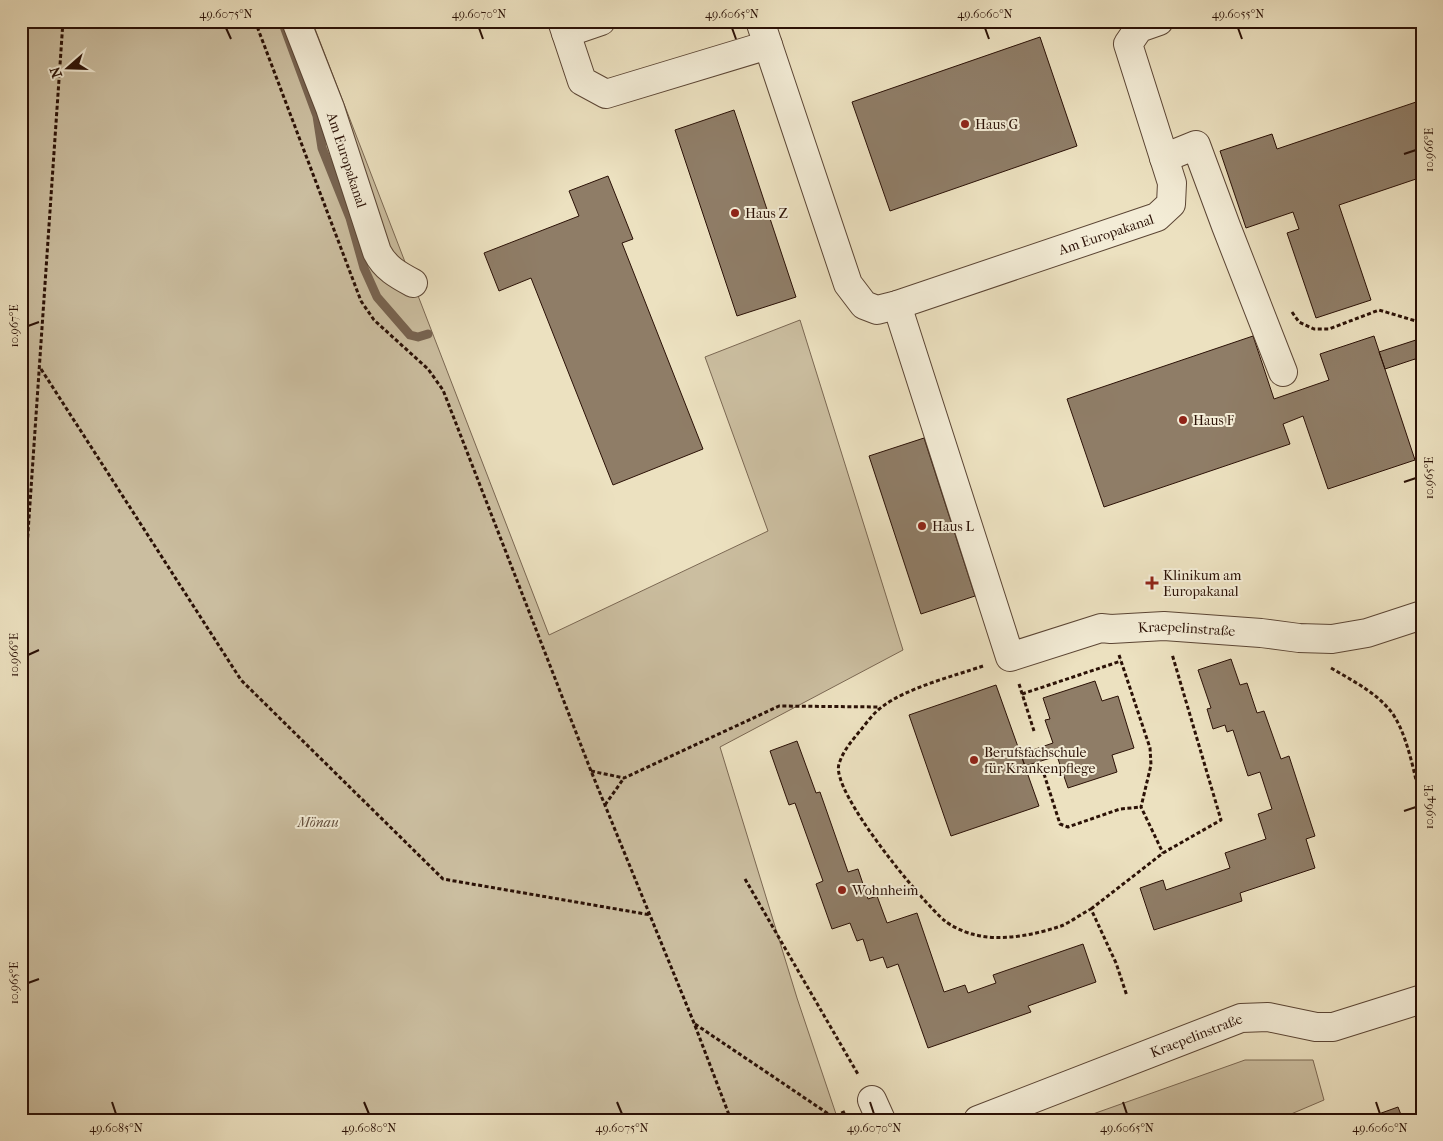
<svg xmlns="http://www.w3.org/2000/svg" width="1443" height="1141" viewBox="0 0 1443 1141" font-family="'IM FELL French Canon',serif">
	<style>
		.green { fill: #cbbea0; stroke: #7b6853 }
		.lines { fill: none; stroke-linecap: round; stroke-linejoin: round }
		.stream { stroke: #776350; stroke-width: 9 }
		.building { fill: #8f7d67; stroke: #2b1106 }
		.minor-casing { stroke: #5b4534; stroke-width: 30 }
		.path { stroke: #2b1106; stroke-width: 3; stroke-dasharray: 4 2.5; stroke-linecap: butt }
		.minor { stroke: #f3ecd6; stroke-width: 28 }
		.ticks { fill: none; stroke: #2b1106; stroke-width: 2 }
		.poi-dot { fill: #8f2418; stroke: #f3ecd6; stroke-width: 2 }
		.labels { text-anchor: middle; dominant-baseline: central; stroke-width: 4; stroke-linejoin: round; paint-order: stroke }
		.poi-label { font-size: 14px; fill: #2b1106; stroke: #f3ecd6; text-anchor: start }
		.street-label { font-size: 14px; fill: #2b1106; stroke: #f3ecd6 }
		.park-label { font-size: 14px; font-style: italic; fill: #634e3c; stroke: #f3ecd6 }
		.neatline { fill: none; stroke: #2b1106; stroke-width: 2 }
		.ticks-label { font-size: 12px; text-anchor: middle; fill: #2b1106 }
	</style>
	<rect width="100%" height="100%" fill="#ece1c0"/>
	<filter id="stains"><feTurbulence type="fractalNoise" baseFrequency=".004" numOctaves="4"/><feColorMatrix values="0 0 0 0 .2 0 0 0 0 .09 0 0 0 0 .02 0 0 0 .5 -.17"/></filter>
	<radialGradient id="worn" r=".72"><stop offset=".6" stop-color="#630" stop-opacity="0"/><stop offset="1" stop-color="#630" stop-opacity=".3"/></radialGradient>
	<path class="green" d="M21,21H312L549,635L768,531L705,357L800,320L903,650L720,747L797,998L838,1120H21Z
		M1245,1060H1313L1324,1100L1277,1120H1076Z"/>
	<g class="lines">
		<path class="stream" d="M282,21L317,116L322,148L350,218L364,268L377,297L410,335L418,337L428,334"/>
	</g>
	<path class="building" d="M1040,37L1077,146L890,211L852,102Z
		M1422,100V177L1339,205L1371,300L1316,318L1287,233L1299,229L1293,212L1246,228L1220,151L1272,134L1277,149Z
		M734,110L796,297L737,316L675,130Z
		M608,176L633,239L622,243L703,449L613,485L531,278L499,291L484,253L579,216L569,191Z
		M1253,336L1274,399L1329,380L1320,354L1374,336L1415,460L1328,489L1303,416L1283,424L1290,444L1104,507L1067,399Z
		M1422,338V379L1415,359L1385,369L1379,352Z
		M924,438L975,596L921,614L869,456Z
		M1231,659L1240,685L1247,683L1257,713L1264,711L1281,759L1289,756L1315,836L1306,839L1315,868L1240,893L1242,901L1154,930L1140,888L1163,880L1166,890L1230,868L1225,853L1266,839L1258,814L1272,809L1260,772L1248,776L1233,730L1227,732L1225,725L1213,729L1207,709L1211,708L1198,670Z
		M1095,681L1102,701L1118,696L1134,748L1112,755L1117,772L1068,788L1057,756L1025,766L1021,754L1053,743L1045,720L1050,719L1043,698Z
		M996,685L1039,806L951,836L909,715Z
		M797,741L816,793L820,792L848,872L858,869L868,899L877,896L887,923L917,913L944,992L965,985L968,993L996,983L993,975L1083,944L1096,982L1028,1006L1031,1012L928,1048L898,964L887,968L883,957L870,961L863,939L857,941L850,923L832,929L816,884L823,881L795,803L789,805L770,751Z
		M1398,1107L1403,1120H1362Z"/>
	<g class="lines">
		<defs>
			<g id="minor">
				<path id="s1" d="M296,21L330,108L377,252C385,268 398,275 413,283"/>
				<path d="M562,21L582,81L606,94L768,45"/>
				<path id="s2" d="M760,21L848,284L864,305L877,310L897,305L1157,217L1171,204L1172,183L1128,44L1139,28L1159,21"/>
				<path d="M566,33L601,21"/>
				<path d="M1164,158L1196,145L1226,226L1283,372"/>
				<path id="s3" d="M897,305L1010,657L1101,628L1111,629L1164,626L1261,633L1299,638L1332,639L1367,633L1422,615"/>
				<path d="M872,1100L881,1120"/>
				<path id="s4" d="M978,1120L1241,1018L1268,1017L1316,1027H1333L1422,999"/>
			</g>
		</defs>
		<use href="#minor" class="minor-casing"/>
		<path class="path" d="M255,21L361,301L374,320L428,369L443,390L591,771L694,1023L731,1120
			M1292,312L1299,322L1314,329H1329L1379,310L1416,321H1422
			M41,369L241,680L443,879L651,915
			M21,635L63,21
			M1119,655L1150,748L1151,765L1141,807L1163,853
			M983,666C954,676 906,688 882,707C873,713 866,724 859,732C851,742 843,751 839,764C830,791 922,902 945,921C951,926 964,932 972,934C1000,942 1034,935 1061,926C1071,922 1081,914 1091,909L1116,963L1127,996
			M1331,668C1351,680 1372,690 1388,708C1407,728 1415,778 1422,806
			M1019,684L1034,731
			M1022,694L1121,661
			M591,771L624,778L779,706L880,707
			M1044,774L1060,824L1068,827L1120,809L1141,807
			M605,805L624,778
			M745,879L859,1076
			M1091,909L1163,853L1221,820L1172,654
			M695,1024L833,1117L846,1111"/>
		<use href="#minor" class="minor"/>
	</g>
	<path class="ticks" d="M226,28L231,39M479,28L483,39M732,28L736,39M985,28L989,39M1238,28L1242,39M1404,154L1416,150M28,326L39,322M1404,482L1416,478M28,655L39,650M1404,811L1416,807M28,983L39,979M112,1102L116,1114M364,1102L369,1114M617,1102L622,1114M870,1102L874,1114M1123,1102L1127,1114M1376,1102L1380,1114"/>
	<g class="poi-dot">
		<circle cx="965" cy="124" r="5"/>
		<circle cx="735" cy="213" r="5"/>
		<circle cx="1183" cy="420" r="5"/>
		<circle cx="922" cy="526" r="5"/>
		<path d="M1149.5 575.5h5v5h5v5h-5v5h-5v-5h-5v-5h5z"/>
		<circle cx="974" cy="760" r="5"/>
		<circle cx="842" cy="890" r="5"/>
	</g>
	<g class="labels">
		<g class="poi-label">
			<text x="975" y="124">Haus G</text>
			<text x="745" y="213">Haus Z</text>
			<text x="1193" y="420">Haus F</text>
			<text x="932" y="526">Haus L</text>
			<text x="1163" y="575">Klinikum am<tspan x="1163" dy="16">Europakanal</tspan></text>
			<text x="984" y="752">Berufsfachschule<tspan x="984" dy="16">für Krankenpflege</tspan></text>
			<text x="852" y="890">Wohnheim</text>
		</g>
		<g class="street-label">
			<text stroke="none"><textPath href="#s1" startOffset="148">Am Europakanal</textPath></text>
			<text stroke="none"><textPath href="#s2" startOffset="559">Am Europakanal</textPath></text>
			<text stroke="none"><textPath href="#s3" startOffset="551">Kraepelinstraße</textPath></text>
			<text stroke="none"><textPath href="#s4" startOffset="234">Kraepelinstraße</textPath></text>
		</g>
		<g class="park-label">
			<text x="318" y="822">Mönau</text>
		</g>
	</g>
	<rect width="1443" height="1141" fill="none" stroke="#ece1c0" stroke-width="55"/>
	<g transform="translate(68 68) rotate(250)" stroke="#f3ecd6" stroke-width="4" paint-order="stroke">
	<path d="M0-4L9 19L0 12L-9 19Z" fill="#2b1106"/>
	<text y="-8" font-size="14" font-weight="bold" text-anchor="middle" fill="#2b1106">N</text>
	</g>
	<rect x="28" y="28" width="1388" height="1086" class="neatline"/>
	<g class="ticks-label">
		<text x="226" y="18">49.6075°N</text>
		<text x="479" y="18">49.6070°N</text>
		<text x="732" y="18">49.6065°N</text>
		<text x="985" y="18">49.6060°N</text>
		<text x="1238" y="18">49.6055°N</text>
		<text transform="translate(1429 150) rotate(-90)" y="4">10.966°E</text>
		<text transform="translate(14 326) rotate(-90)" y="4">10.967°E</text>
		<text transform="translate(1429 478) rotate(-90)" y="4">10.965°E</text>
		<text transform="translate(14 655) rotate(-90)" y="4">10.966°E</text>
		<text transform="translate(1429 807) rotate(-90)" y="4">10.964°E</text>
		<text transform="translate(14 983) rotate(-90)" y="4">10.965°E</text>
		<text x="116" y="1132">49.6085°N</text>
		<text x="369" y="1132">49.6080°N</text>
		<text x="622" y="1132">49.6075°N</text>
		<text x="874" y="1132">49.6070°N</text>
		<text x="1127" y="1132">49.6065°N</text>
		<text x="1380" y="1132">49.6060°N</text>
	</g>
	<rect width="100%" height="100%" filter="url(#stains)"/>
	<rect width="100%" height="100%" fill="url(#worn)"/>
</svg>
